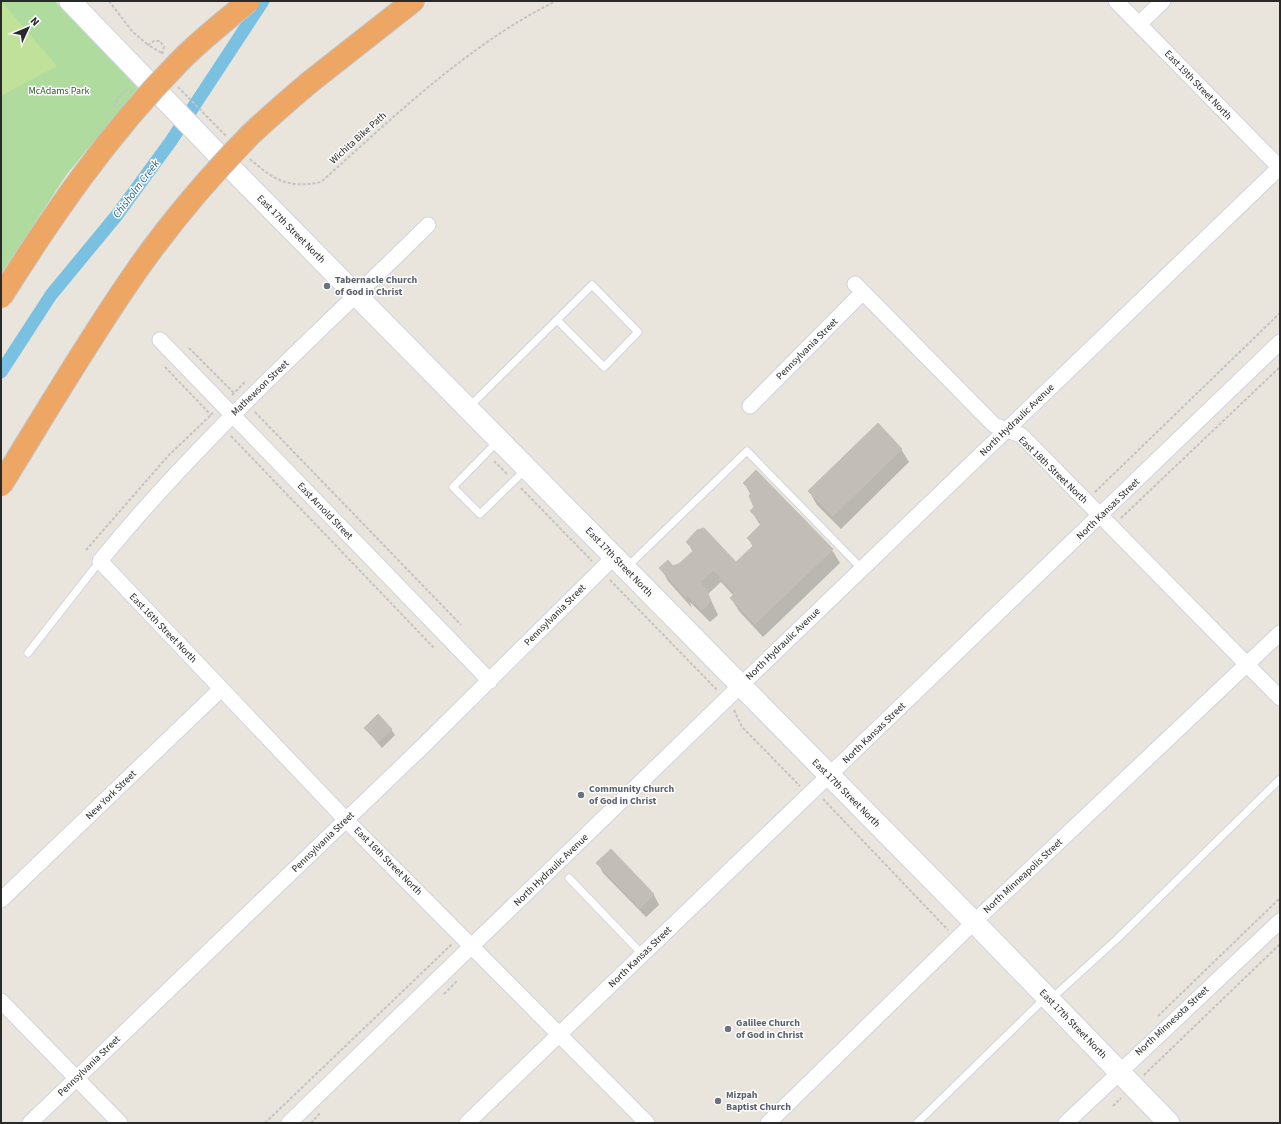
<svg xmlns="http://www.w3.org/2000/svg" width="1281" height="1124" viewBox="0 0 1281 1124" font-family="'Source Sans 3',sans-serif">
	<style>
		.green { fill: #afdb9e }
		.pitch { fill: #bfe19a }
		.shadow { fill: #0003 }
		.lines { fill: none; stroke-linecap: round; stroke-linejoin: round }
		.canal { stroke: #79c0e1; stroke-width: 13 }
		.building { fill: #c2beb7; stroke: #c4c0b6 }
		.lane-casing { stroke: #d1d3e0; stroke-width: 9 }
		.street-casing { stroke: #d1d3e0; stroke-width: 17 }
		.secondary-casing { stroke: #d1d3e0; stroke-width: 23 }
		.highway-casing { stroke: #c3c3c3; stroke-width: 24 }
		.path { stroke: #c3c3c3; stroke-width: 2; stroke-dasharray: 3 2; stroke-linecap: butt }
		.lane { stroke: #fff; stroke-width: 7 }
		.street { stroke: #fff; stroke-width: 15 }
		.secondary { stroke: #fff; stroke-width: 21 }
		.highway { stroke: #eda664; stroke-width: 22 }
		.highway-bridge-casing { stroke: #c3c3c3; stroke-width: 24; stroke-linecap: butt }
		.highway-bridge { stroke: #eda664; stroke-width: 22 }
		.worship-dot { fill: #6b7280; stroke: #fff; stroke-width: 1.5 }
		.labels { text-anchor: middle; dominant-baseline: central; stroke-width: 3; stroke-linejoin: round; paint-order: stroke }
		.street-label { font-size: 10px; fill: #292929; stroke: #fff }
		.park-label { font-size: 10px; fill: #2a5d21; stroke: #fff }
		.worship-label { font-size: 10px; font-weight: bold; fill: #5b616d; stroke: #fff; text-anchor: start }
		.water-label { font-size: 11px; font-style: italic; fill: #1b5e8a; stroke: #fff }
	</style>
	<rect width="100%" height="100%" fill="#e9e4dc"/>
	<path class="green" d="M1,1H55L138,88L67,174L1,274Z"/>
	<path class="pitch" d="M1,1L57,66L1,96Z"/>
	<path class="shadow" d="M901,449L909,462L841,529L817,505L809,491Z
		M756,471L832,550L840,563L763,637L739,611L731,598L734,596L721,582L708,594L718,615L710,622L690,602L692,608L668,581L661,568L681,564L693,552L687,542L736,563L753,547L748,538L761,526L751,511L755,507L751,495L744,483Z
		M365,728L391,729L395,735L382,748Z
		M611,850L654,895L659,905L646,917L603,873L598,863Z"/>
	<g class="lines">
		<path class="canal" d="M1,372L51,295L117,215L171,141L263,1"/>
	</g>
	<path class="building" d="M878,423L902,449L833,516L808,491Z
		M756,470L833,549L755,624L730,598L735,593L713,570L700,582L706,589L711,601L702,610L685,592L687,598L659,568L668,560L673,566L680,563L694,550L686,542L697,530L704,528L736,562L754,545L747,538L762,523L750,511L754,507L749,496L752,492L743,483Z
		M378,714L392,729L378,742L364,728Z
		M611,849L654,894L640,908L596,863Z"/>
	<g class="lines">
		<defs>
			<path id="lane" d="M469,407L592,285L638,332L604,367L557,320
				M498,441L453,487L480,514L526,469
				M627,567L747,451L862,569
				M28,653L100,561
				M569,878L643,955
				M1051,999L1117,939L1280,779
				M917,1123L1045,998"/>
			<path id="street" d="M1116,1L1280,168
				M1139,24L1163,1
				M428,225C317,335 199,439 100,561L346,820L647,1123
				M855,284L994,425L1021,435L1280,698
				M160,340L490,681
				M750,406L863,292
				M1,900L221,689
				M1,1001L120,1123
				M30,1123L422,747L614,557
				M289,1123L740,686L1280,167
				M467,1123L1280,342
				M768,1123L974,922L1280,633
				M1066,1123L1280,921"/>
			<path id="secondary" d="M70,1L230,167L974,922L1169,1123"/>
			<path id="highway" d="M310,82L413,1"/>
		</defs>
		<use href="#lane" class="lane-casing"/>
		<use href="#street" class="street-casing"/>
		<use href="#secondary" class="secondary-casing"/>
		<use href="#highway" class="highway-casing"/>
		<path class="path" d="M109,1L132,31L148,45
			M162,54L164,47L160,41H154L148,45L162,53
			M178,87L227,137
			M114,107L119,96L130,87
			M250,159C274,180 288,189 321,182C394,117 467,45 556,1
			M189,348L234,393
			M165,367L211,415
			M232,395L245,382
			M255,412L461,625
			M231,436L434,648
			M494,461L508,475
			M521,488L592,561
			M1095,492L1280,313
			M1121,518L1280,367
			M86,550L168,456L213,413
			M610,580L717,690
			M734,710L742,727L800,786
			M823,799L948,930
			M444,994L458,980
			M1158,1016L1280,898
			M1144,1075L1280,944
			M1113,1106L1121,1098
			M265,1123L452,944
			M311,1123L321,1112"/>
		<use href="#lane" class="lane"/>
		<use href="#street" class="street"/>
		<use href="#secondary" class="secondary"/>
		<use href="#highway" class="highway"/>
		<defs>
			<path id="highway-bridge" d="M1,297C53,214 109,133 178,63C200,40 225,21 249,1
				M1,485C45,414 87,342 135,273C169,224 209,177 251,134C270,116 290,99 310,82"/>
		</defs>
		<use href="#highway-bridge" class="highway-bridge-casing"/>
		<use href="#highway-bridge" class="highway-bridge"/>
	</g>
	<g class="worship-dot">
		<circle cx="327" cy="286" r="4"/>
		<circle cx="581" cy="795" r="4"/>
		<circle cx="728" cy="1029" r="4"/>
		<circle cx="718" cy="1101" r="4"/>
	</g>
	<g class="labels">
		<g class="street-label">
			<text transform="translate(1198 85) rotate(46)">East 19th Street North</text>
			<text transform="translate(358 138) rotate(-42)">Wichita Bike Path</text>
			<text transform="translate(291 229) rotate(45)">East 17th Street North</text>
			<text transform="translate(807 349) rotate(-45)">Pennsylvania Street</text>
			<text transform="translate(260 388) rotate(-44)">Mathewson Street</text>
			<text transform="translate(1017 420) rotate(-44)">North Hydraulic Avenue</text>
			<text transform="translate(1053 470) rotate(44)">East 18th Street North</text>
			<text transform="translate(1108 509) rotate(-44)">North Kansas Street</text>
			<text transform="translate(325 511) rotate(46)">East Arnold Street</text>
			<text transform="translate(619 562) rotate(46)">East 17th Street North</text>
			<text transform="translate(555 615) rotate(-45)">Pennsylvania Street</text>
			<text transform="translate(163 628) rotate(46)">East 16th Street North</text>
			<text transform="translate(783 644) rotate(-44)">North Hydraulic Avenue</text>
			<text transform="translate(874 733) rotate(-44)">North Kansas Street</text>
			<text transform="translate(846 793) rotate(45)">East 17th Street North</text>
			<text transform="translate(111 795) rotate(-44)">New York Street</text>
			<text transform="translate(323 842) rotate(-44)">Pennsylvania Street</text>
			<text transform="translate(388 861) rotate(45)">East 16th Street North</text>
			<text transform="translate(551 870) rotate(-44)">North Hydraulic Avenue</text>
			<text transform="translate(1023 876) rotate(-43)">North Minneapolis Street</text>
			<text transform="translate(640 957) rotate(-44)">North Kansas Street</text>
			<text transform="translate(1172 1021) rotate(-43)">North Minnesota Street</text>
			<text transform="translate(1073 1024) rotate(46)">East 17th Street North</text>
			<text transform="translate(89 1066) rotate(-44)">Pennsylvania Street</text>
		</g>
		<g class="park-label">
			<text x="59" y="91">McAdams Park</text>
		</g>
		<g class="worship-label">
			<text x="335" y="280">Tabernacle Church<tspan x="335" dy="12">of God in Christ</tspan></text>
			<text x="589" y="789">Community Church<tspan x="589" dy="12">of God in Christ</tspan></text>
			<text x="736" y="1023">Galilee Church<tspan x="736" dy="12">of God in Christ</tspan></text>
			<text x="726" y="1095">Mizpah<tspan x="726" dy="12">Baptist Church</tspan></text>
		</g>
		<g class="water-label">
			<text transform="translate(136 189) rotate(-53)">Chisholm Creek</text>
		</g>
	</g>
	<rect width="1281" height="1124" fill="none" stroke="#292929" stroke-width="4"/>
	<g transform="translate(28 28) rotate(46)" stroke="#ffffff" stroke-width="3" paint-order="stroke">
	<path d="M0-3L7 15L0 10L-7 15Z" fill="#292929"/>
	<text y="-6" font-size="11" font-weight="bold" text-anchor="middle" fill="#292929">N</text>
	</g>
</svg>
